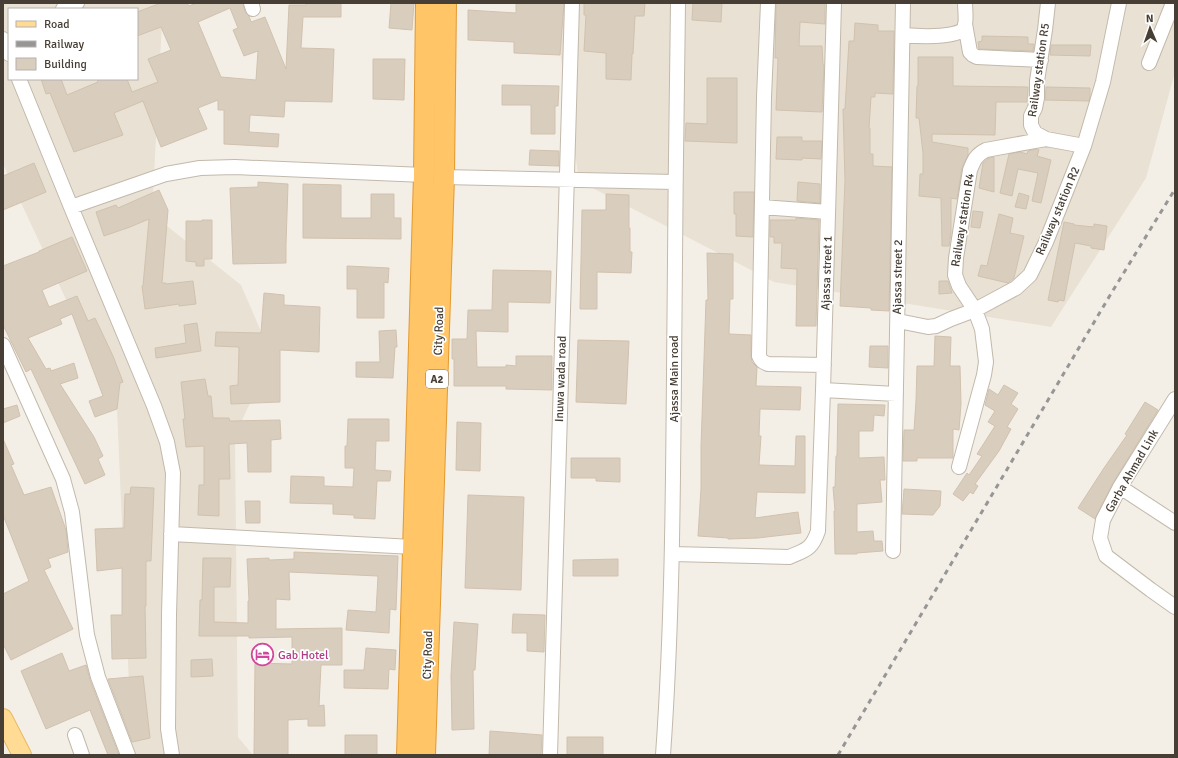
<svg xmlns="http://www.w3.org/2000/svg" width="1178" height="758" viewBox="0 0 1178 758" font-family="Signika,sans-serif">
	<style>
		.residential { fill: #e8e1d4; fill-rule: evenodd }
		.building { fill: #d9cdbe; stroke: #d1c2ae; fill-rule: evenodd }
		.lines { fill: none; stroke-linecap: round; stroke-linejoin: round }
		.minor-casing { stroke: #c2b9ab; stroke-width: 16 }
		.major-casing { stroke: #e8b960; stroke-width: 20 }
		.highway-casing { stroke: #e39930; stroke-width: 22 }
		.minor { stroke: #fff; stroke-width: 14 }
		.major { stroke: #ffdb94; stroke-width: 18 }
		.highway { stroke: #ffc566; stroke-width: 20 }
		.rail { stroke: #969696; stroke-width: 3; stroke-dasharray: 5 5; stroke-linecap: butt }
		.labels { text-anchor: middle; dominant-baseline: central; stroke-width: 3.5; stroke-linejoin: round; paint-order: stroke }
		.shield { fill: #fff; stroke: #7e7972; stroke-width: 1 }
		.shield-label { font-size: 11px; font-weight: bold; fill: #473f35 }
		.street-label { font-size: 12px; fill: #473f35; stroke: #fff }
		.hotel-label { font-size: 12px; fill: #b23c85; stroke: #fff; text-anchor: start }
	</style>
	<rect width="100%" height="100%" fill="#f4efe6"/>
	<path class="residential" d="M3,3H163L152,214L241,285L272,357L235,435L238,737L253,755H132L117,409L3,164ZM9,9H137V79H9Z
		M553,3H1175V72L1146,178L1051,327L774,282L579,181Z"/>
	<path class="building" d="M161,3H187L189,6L196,3H243L245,12L249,16L251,22L265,17L286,69L289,5H306V3H341V17H303L301,48L334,49L332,102L285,101L284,117L250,115L249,132L279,134L278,147L224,144V110H218V100L198,108L207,129L161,147L143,101L114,113L123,135L74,152L50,93L46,94L41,79H61L67,95L98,82L97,79H127L132,92L158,82L148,59L171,50L161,27L137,36V12ZM230,8L238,28L233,30L244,56L258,51L256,80L221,77L198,22Z
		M391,3H414L412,30L389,28Z
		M516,3H564L560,55L514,53V42L468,40V10L516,13Z
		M584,3H645L644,16H635L633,54H632L631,80L606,79V53L584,51L586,15H584Z
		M693,3H722L721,22L692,20Z
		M776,3H825V24L800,22L799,46H822L823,65H824L822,112L776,110L778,58H775Z
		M855,23L878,25V31H894L893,94L875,93V97H871L869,128H870V154H873V166L892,167L889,311L871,310V308L840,306L845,180L843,109H845L849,41H854Z
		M982,36L1028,37V44H1034L1033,51L979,49L978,42L982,41Z
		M1051,45H1091L1090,56L1050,55Z
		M918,57H953V86L1028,87L1027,102H996L995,135L932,134V142L968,148V155L962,168L957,199L951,198V233L949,246H942L941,198L919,196L920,174H923V153L919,118H916L917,86H918Z
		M373,59H405L404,100L373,99Z
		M707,78H737V143L685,141L686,123L707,124Z
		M502,85L559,86L558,106H555V134H531V105H502Z
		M1046,87L1090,88V97L1089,101L1045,100Z
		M777,137H802V141H822L821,159L802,158V160L776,159Z
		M1037,149L1039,150L1037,156L1051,160L1041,203L1032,201L1038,173L1018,169L1012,196L1000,193L1009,154L1020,152L1027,154L1028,151Z
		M530,150L559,151V166L529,165Z
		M994,157V192L979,188L983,163L989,158Z
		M34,163L46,192L3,210V176Z
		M258,182L288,184L286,244V263L233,264L230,188L258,187Z
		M798,182L820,184V203L797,201Z
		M303,184L341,185V218H371V194H394V218H401V239L303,238Z
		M159,190L168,210L162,283H166V284L193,281L196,304L179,306V304L145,309L142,286H143L149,219L130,227L104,236L96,212L116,205L118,208Z
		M734,192H754L753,237L736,236V214H734Z
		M1019,193L1029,196L1026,209L1015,207Z
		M606,194L629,195V228H630V252H632L631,273L597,272V309H580L582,210H606Z
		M973,211L983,212L980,228L971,227Z
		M999,214L1013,218L1010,233L1024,236L1014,278L1008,283L978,276L981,265L987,266Z
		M796,218L819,220L816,326H796L797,269L781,268L782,243H774V237H770V220H796Z
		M202,220H212V259H204V266H196V262L186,261V221H202Z
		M1064,222L1074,224V225L1094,227V224L1107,226L1104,250L1091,248V246L1075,243L1064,301L1059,300L1058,302L1048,300Z
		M72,237L87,271L42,290L49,307L77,296L88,321L95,318L113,356L123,382L120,383L117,409L95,417L89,401L103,396L72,314L60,319L62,324L28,338L46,369L50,368L51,371L74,363L78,378L60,384L94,437L103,456L98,459L105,475L85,484L31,369L26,372L3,325V266L39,252V251Z
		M707,253L733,254V299H730L729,334L751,335V356L752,362L757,367L756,386L801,387L800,410L760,409L759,436H761L759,465L795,466L796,436H805V493L757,492L755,518L798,512L801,533L758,538L728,539V538L698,536L701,489V447L706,300H708Z
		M347,266L389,268L388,283L384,282V318H357V289H347Z
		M493,270L551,271L550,303L508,302V332L476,331L477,367H506V365L516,366V356H552V390L506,389V386H454V359H452V339H467L468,310H492Z
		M939,281H948L952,293L939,294Z
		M264,293L284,295V305L320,307L319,352L280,350V402L231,404L230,386L238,385L239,347L215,346L216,332L261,333Z
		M197,323L201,351L156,358L155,348L186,343L184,325Z
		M396,330L397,347H395L393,378L356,377V362H380L379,331Z
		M935,336L951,337L950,366H960L961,404L959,430L953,429V458H917V461H903L904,430H914L916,401L917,366H934Z
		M578,340L629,341L626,404L576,402Z
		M870,346H888V368L869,367Z
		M205,379L208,396H211L213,418H229L230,421L280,420L281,439L271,440V472H248L247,443L229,444L230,479H219V516L198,515L199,485H204V446L186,447L183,419H185L181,382Z
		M1004,385L1018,393L1011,404L1018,409L1007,427L1011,429L999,451L975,484L978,486L973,494L970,492L963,501L953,494L967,473L969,475L982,456L977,454L995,426L988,422L995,411L985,405L989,389L998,395Z
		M1145,402L1158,410L1113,483L1095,519L1078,508L1104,468L1127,435L1125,434Z
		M838,404L885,405L884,416L874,415L873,431H859V458L884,457L885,480H880L882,502L857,504V532L873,531L874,541H882L883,551L857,553V554H835L834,511H835L833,487H835L836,456H837Z
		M17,405L20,416L3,423V409Z
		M348,419H389V441H376L375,470L391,471L390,481H377L375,519L354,518V515L333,514V504L290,503L291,476L324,477V486L353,487L354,468H345V446H347Z
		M457,422L481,423L480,471L456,470Z
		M3,439L14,464L11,465L24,495L51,487L66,530L68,552L48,559L51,567L44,570L73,629L11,660L3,644V594L29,581L3,515Z
		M571,458H620V482L596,481V478H571Z
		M131,487L154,488L151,561H146V606H145L146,658L112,659L111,615H122V568L97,571L95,529L124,528L125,494H130Z
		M904,489L941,491L940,506L933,515L902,514Z
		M468,495L524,497L521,590L465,588Z
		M245,501H260V523H246Z
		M294,552L398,556L396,610L390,609L389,633L346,630L348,610L376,612L378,576L289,572L290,600L276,599V629L342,628V665H321L319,706L324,705L325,726H308V719L288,720V755H254L255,663L292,664V637L249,638V636H199L200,600H202L203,558H231L230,587H214V622L248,623V601H249L247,559L269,558V560L294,559Z
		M618,559V576H573V560Z
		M513,614L545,615L544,652L527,651V633H512Z
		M454,622L478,624L475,670H473L474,729L452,730L451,676Z
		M366,648L396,650L395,670L389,669L388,689L344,688V670H364Z
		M62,653L69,671L86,665L90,680L119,755H108L90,710L46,729L21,671Z
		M212,659L213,676L191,677V660Z
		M143,676L150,738L132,742L108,679Z
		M490,731L542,735L541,755H489Z
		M345,735H377V755H345Z
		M567,737H603V755H567Z"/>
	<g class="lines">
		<defs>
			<path id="minor" d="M251,3L253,9
				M768,3L764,97L759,356C761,361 763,362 768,364L824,365
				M1048,3L1045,30L1037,81V98L1035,108L1031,116V125L1035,133L1046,139L1084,146
				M63,9L77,3
				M965,24L970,52L973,55L977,57L1041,60
				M903,35C914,36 958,39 964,28C967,23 965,9 965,3
				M3,39L9,54
				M1149,63L1173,3
				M19,79L71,207L154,406L167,442L173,473L169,614L168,729L172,755
				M444,177L675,182
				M71,207L166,174L200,168L235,167L424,175
				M762,207L828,212
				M898,321L928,327L936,326L951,319L975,310L1016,288L1030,275L1046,242L1084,146L1103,82L1119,3
				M3,345L63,479L72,512L87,635L98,677L128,755
				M823,390L896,394
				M1175,399L1120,487L1103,520L1100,538L1106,556L1151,590L1175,607
				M959,467L984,375L986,362L982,329L975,310L959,286L955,275L956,258L970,170C974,160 976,155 986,150L1046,139
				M1120,487L1175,523
				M171,534L413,547
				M893,551L903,3
				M672,554L789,557C806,550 812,549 818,531L823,390L834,3
				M75,735L82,755
				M550,755L572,3
				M663,755C672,628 673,501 674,373C675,250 676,126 678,3"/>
			<path id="major" d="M3,718L22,755"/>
			<path id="highway" d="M407,755L424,175L426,3
				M425,755L444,177L446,3"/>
		</defs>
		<use href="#minor" class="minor-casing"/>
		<use href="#major" class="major-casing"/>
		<use href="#highway" class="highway-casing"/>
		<use href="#minor" class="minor"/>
		<use href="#major" class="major"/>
		<use href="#highway" class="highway"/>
		<path class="rail" d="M838,755L1109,297L1175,189"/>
	</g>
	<defs>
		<symbol id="hotel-ring" viewBox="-11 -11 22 22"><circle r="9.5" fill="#fff" stroke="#d1479c" stroke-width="1.5"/><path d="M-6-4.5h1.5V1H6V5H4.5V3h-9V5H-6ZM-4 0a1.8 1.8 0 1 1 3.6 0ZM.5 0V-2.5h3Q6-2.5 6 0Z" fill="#d1479c"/></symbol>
	</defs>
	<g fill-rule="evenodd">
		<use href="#hotel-ring" x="250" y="642" width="25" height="25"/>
	</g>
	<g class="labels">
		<rect class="shield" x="426" y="370" width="22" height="18" rx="3"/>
		<g class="shield-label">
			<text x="437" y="379">A2</text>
		</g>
		<g class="street-label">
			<text transform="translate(1039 70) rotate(-82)">Railway station R5</text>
			<text transform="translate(1058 211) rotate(-67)">Railway station R2</text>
			<text transform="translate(963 220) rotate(-81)">Railway station R4</text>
			<text transform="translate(827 273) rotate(-88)">Ajassa street 1</text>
			<text transform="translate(898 277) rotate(-89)">Ajassa street 2</text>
			<text transform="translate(439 331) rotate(-88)">City Road</text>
			<text transform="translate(561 379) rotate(-88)">Inuwa wada road</text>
			<text transform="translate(674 379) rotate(-90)">Ajassa Main road</text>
			<text transform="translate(1132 471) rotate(-60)">Garba Ahmad Link</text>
			<text transform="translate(428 655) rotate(-88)">City Road</text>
		</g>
		<g class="hotel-label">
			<text x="278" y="655">Gab Hotel</text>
		</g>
	</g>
	<rect width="1178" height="758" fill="none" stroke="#473f35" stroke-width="8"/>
	<rect x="8" y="8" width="130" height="72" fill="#ffffff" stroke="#b5b2ae"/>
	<rect x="16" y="21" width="20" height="6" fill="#ffdb94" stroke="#b5b2ae"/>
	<text x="44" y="28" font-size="12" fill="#473f35">Road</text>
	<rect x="16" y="41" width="20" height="6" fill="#969696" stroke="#b5b2ae"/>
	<text x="44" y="48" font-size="12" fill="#473f35">Railway</text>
	<rect x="16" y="58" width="20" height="12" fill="#d9cdbe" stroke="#b5b2ae"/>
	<text x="44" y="68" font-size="12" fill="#473f35">Building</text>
	<g transform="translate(1150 28) rotate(358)" stroke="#ffffff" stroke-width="3" paint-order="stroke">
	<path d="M0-3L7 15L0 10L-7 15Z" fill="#473f35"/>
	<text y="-6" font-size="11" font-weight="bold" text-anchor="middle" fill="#473f35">N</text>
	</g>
</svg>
